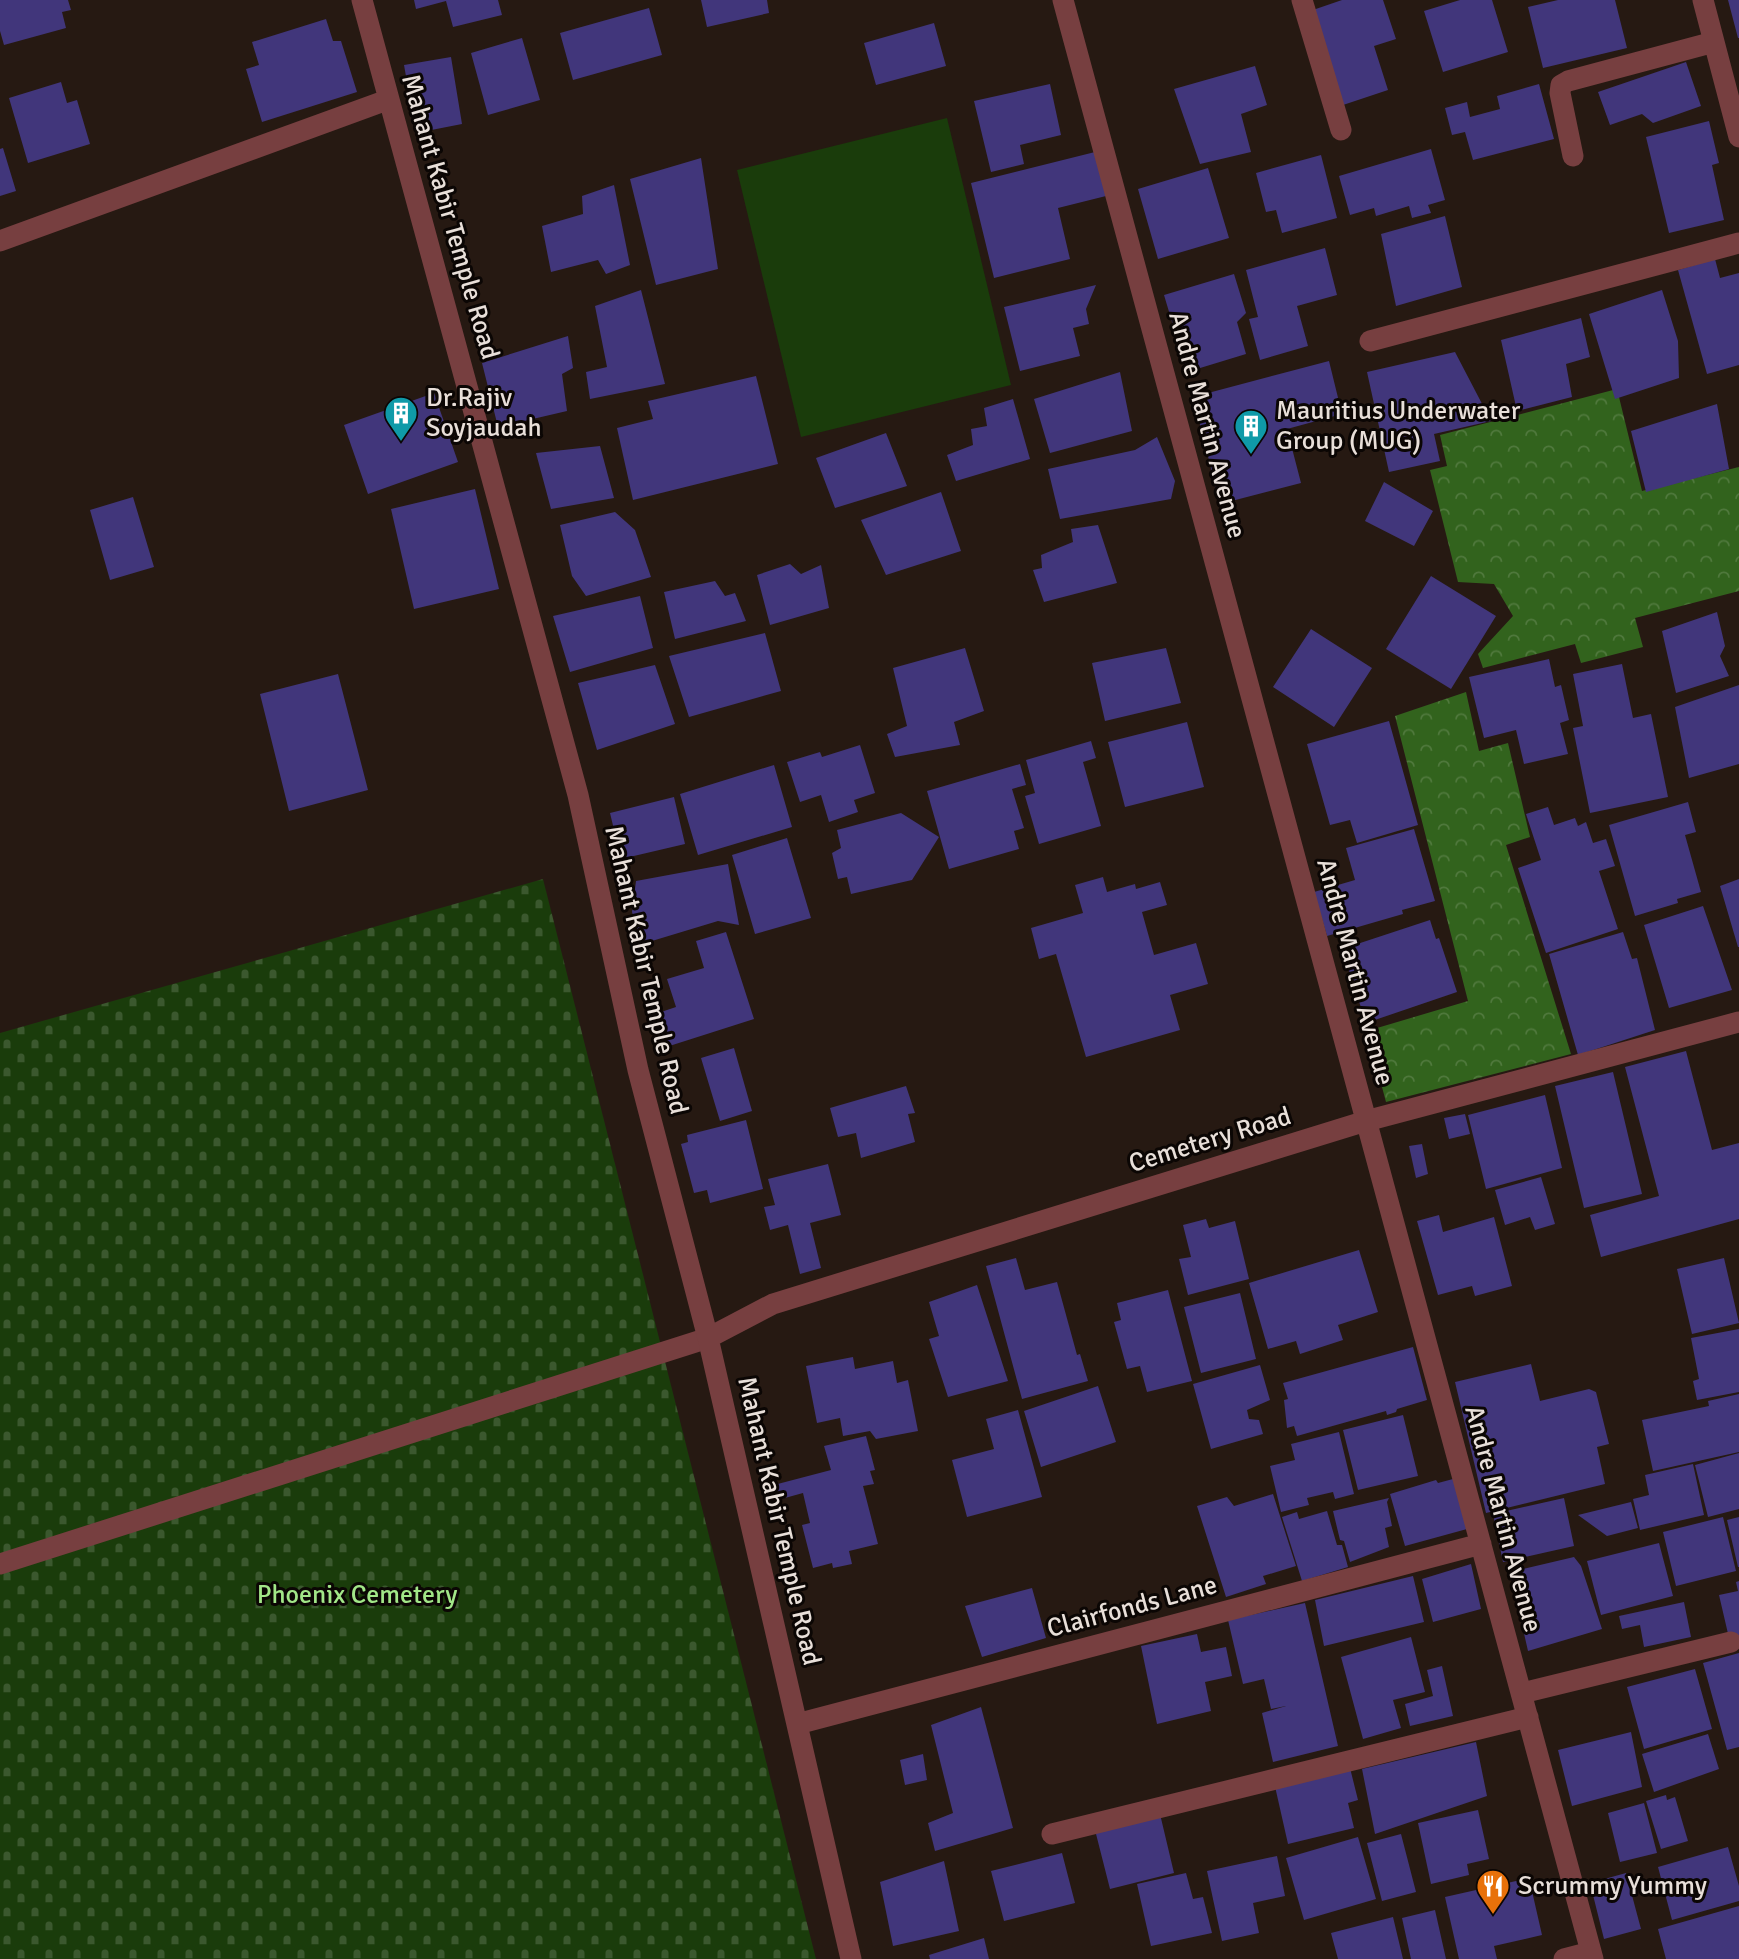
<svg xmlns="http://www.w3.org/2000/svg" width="1739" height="1959" viewBox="0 0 1739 1959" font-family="Signika,sans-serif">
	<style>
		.green { fill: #1a3c0b }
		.forest { fill: url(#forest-crowns) }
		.cemetery { fill: url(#cemetery-stones) }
		.building { fill: #41367b }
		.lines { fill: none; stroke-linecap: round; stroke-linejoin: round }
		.service { stroke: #773f40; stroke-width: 21 }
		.minor { stroke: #773f40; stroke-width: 21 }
		.labels { text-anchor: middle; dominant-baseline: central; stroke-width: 6; stroke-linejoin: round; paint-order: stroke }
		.street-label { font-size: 26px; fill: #e8dfd9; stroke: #0b0604 }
		.poi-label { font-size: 26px; fill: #e8dfd9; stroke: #0b0604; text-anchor: start }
		.park-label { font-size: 26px; fill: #a2e788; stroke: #0b0604 }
	</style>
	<defs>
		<pattern id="forest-crowns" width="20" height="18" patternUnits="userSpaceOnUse" patternTransform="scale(1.75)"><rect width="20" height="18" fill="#32631d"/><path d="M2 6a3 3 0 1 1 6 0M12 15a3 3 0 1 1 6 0" fill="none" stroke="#50793d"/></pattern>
		<pattern id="cemetery-stones" width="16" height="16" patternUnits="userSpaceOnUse" patternTransform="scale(1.75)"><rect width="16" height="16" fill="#1a3c0b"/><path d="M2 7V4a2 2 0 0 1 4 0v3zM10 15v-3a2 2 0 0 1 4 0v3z" fill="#3b582e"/></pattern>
	</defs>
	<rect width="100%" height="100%" fill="#261912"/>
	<path class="green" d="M947,118L1011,385L801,437L737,170Z"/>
	<path class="forest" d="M1617,389L1642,491L1739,467V591L1635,618L1643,647L1581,663L1575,644L1483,668L1478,654L1513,616L1494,584L1458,582L1430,470L1447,466L1440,435Z
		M1466,692L1479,751L1508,743L1530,837L1506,845L1571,1054L1386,1102L1367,1031L1468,1001L1395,716Z"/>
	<path class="cemetery" d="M543,879L816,1959H0V1033Z"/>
	<path class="building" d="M0,0H68L71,10L62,12L66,28L4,45L0,31Z
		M414,0H498L502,15L453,27L446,1L416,9Z
		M701,0H767L769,13L707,27Z
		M1342,0H1383L1396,39L1374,46L1388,90L1340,106L1310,11Z
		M1460,0H1492L1508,52L1443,72L1424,11Z
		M1558,0H1615L1627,48L1543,68L1528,7Z
		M1728,0H1739V38H1738Z
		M649,8L662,55L573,80L560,33Z
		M326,19L333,41H341L357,92L262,122L246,69L259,65L252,42Z
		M934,23L946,66L876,85L864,43Z
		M522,38L540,100L488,115L471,53Z
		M451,57L462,124L416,133L404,65Z
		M1686,62L1701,106L1653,123L1642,114L1610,125L1598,92Z
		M1255,66L1267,105L1241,114L1251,152L1200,164L1174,89Z
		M61,82L67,103L77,100L90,144L28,163L9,98Z
		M1050,84L1061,135L1020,145L1024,164L991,172L974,101Z
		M1539,84L1554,139L1473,160L1465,132L1452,135L1445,108L1467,102L1470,117L1500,109L1497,96Z
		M1709,121L1719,163L1712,165L1724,220L1669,233L1646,137Z
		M3,148L16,191L0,196V149Z
		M1431,149L1445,200L1428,205L1431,213L1412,218L1409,206L1376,216L1374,208L1350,215L1339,176Z
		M1095,152L1106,196L1058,208L1070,259L994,278L971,183Z
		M1321,155L1337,218L1282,233L1276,210L1266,212L1256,173Z
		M701,158L718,269L656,285L630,179Z
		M1208,168L1229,238L1158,259L1138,189Z
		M614,185L630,265L606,274L598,260L551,272L542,226L583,214L582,196Z
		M1445,216L1462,287L1396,306L1381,234Z
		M1325,248L1337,295L1297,306L1308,346L1260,360L1249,319L1258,317L1246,270Z
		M1715,259L1720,278L1739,273V365L1707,374L1678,270Z
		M1234,274L1246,313L1237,322L1246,354L1187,372L1164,295Z
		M1096,285L1086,309L1089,324L1073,328L1080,356L1020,371L1004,307Z
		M641,290L665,384L590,399L586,372L607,367L595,306Z
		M1662,290L1678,341L1679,378L1615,399L1589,314Z
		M1581,318L1590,357L1566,364L1572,397L1517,411L1501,340Z
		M568,336L573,368L562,374L567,411L498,427L482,363Z
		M1455,352L1491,421L1434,434L1440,461L1389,472L1367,372Z
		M1329,361L1342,414L1287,429L1301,483L1220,504L1193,397Z
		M1120,372L1132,431L1050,453L1034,399Z
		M756,376L778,464L633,500L617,428L653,419L648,401Z
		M434,393L458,462L368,494L344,425Z
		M1013,399L1030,459L956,481L947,455L973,445L971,429L987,426L984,408Z
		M1717,404L1729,469L1646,492L1631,431Z
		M886,433L907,486L835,508L816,458Z
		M1157,437L1175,481L1171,499L1060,519L1048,469L1135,450Z
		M600,446L614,498L551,509L536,453Z
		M1384,482L1433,511L1414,546L1365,521Z
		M475,489L499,589L414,609L391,509Z
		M941,492L961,551L886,575L861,520Z
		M133,497L154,567L110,580L90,510Z
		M615,512L635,530L651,577L586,596L572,576L560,525Z
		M1098,525L1117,583L1044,602L1033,570L1042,568L1041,555L1073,542L1071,529Z
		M790,564L801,574L821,565L829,608L770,625L757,575Z
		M1431,576L1496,616L1451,689L1386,649Z
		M715,581L725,596L735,593L746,621L675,639L664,592Z
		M640,596L653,648L570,672L553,616Z
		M1717,612L1725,646L1720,656L1729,676L1676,693L1662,631Z
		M1311,629L1372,668L1334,727L1273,687Z
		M765,633L781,691L689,717L669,656Z
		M965,648L984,711L954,722L960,745L895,757L887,734L907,726L893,668Z
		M1166,648L1181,703L1105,721L1092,663Z
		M1549,659L1555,687L1561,685L1569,720L1560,723L1568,754L1524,764L1516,730L1484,738L1469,677Z
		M1622,664L1633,718L1651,714L1668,797L1590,813L1573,728L1583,726L1573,674Z
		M655,665L675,724L597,750L578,683Z
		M338,674L368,790L289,811L260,694Z
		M1739,685V764L1689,778L1675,707Z
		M1389,721L1418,825L1357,843L1350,820L1330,825L1307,744Z
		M1187,722L1204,787L1125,807L1108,742Z
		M1091,741L1096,758L1083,762L1101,826L1039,844L1025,796L1035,793L1026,760Z
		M860,745L875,793L854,800L858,812L829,822L821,795L800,802L787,762L820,752L822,757Z
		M1020,764L1026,785L1012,789L1024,828L1014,831L1019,849L949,869L927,791Z
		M774,765L792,827L698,855L680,794Z
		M674,797L685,844L621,859L610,813Z
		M1688,802L1696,832L1685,835L1701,892L1677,899L1678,903L1635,916L1609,825Z
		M1548,807L1554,825L1575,818L1578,826L1586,822L1593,843L1606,839L1615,866L1599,871L1618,929L1546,953L1518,868L1541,860L1526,814Z
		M901,813L939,837L912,880L851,894L847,877L838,879L832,853L841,848L837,830Z
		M1414,829L1435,901L1402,910L1403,914L1327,936L1314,892L1355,880L1346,848Z
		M787,838L811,918L755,934L732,855Z
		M728,864L739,925L718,921L642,944L632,912L636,881Z
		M1103,877L1107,892L1135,884L1136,889L1160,882L1167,905L1142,912L1154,955L1196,943L1208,984L1170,995L1180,1030L1086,1057L1056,954L1039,959L1031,928L1083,913L1075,885Z
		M1739,879V947H1738L1720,886Z
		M1703,906L1732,990L1669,1008L1644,925Z
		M1430,920L1436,939L1439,938L1457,992L1366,1023L1342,949Z
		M726,932L754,1019L660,1049L649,1016L676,1007L667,979L704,968L696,941Z
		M1623,932L1632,959L1637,958L1655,1030L1578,1055L1549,954Z
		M734,1048L752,1111L720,1121L701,1058Z
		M1686,1051L1712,1150L1739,1143V1219L1601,1257L1590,1215L1659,1196L1625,1067Z
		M1613,1072L1642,1194L1584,1208L1555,1086Z
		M906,1086L915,1113L908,1114L915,1142L861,1158L856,1133L838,1137L830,1108Z
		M1545,1095L1562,1168L1486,1189L1468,1115Z
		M1465,1114L1470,1134L1449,1139L1444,1118Z
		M746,1120L763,1189L710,1203L707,1190L694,1193L681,1144L688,1142L687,1135Z
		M1422,1144L1428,1174L1416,1178L1409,1146Z
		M828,1164L841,1215L810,1223L821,1268L800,1274L788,1225L770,1230L764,1207L775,1205L768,1179Z
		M1541,1177L1555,1224L1535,1230L1530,1217L1505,1225L1495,1190Z
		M1439,1215L1443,1232L1494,1217L1512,1286L1475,1296L1472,1286L1438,1295L1417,1221Z
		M1206,1219L1209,1228L1235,1221L1249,1279L1188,1295L1179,1259L1191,1257L1183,1225Z
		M1359,1250L1378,1312L1338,1325L1343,1340L1300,1354L1296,1341L1268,1349L1249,1283Z
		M1016,1258L1025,1290L1057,1282L1077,1355L1080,1354L1088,1381L1022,1399L986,1266Z
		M1724,1258L1739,1323L1692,1334L1677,1269Z
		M977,1285L1008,1381L948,1397L929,1339L939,1336L929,1302Z
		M1168,1290L1192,1381L1147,1392L1140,1366L1127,1369L1114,1322L1121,1320L1117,1303Z
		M1240,1293L1256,1359L1201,1373L1184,1307Z
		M1739,1329V1392L1697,1400L1693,1381L1699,1379L1691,1338Z
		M1413,1347L1427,1400L1397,1409L1396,1412L1387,1415L1386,1411L1297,1436L1294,1426L1287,1428L1284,1400L1288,1399L1283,1383Z
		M853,1357L855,1369L893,1361L897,1383L908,1380L918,1431L876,1439L870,1431L843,1436L840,1418L817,1423L806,1366Z
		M1531,1364L1540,1401L1589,1389L1596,1392L1609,1444L1597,1447L1605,1484L1486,1513L1455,1382Z
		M1260,1365L1270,1400L1247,1410L1249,1419L1259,1420L1263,1434L1211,1449L1193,1384Z
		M1098,1386L1116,1442L1041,1467L1024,1411Z
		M1739,1394V1452L1653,1471L1642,1420L1709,1406L1708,1401Z
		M1018,1410L1042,1497L967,1517L952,1460L994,1449L986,1419Z
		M1403,1415L1418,1476L1358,1490L1343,1430Z
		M1339,1432L1354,1494L1335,1499L1333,1492L1307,1498L1309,1505L1281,1512L1270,1466L1295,1460L1291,1444Z
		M866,1436L875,1470L870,1471L874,1484L863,1486L878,1544L849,1551L852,1564L833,1568L832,1563L813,1568L802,1525L810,1523L803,1493L774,1501L770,1486L831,1470L824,1446Z
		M1739,1453V1509L1708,1517L1695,1465Z
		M1693,1464L1704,1515L1640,1530L1633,1499L1649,1495L1645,1475Z
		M1453,1479L1467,1529L1405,1546L1390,1494L1436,1480L1438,1483Z
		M1273,1494L1296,1566L1263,1576L1266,1584L1226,1597L1197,1506L1227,1497L1234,1506Z
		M1389,1498L1387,1502L1392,1526L1385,1528L1389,1547L1350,1562L1344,1541L1340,1540L1333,1511Z
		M1564,1498L1574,1546L1503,1562L1493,1514Z
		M1631,1502L1638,1528L1607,1536L1578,1515Z
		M1327,1511L1337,1545H1342L1348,1567L1302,1581L1282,1517L1297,1512L1299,1519Z
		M1723,1517L1736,1571L1676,1586L1663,1532Z
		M1739,1517V1567H1738L1727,1520Z
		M1659,1543L1673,1596L1601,1615L1587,1561Z
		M1574,1557L1581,1566L1602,1629L1528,1651L1510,1572Z
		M1471,1564L1481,1609L1433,1622L1422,1579Z
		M1413,1576L1424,1622L1324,1646L1315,1600Z
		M1739,1581V1636L1729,1638L1719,1595L1738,1591L1736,1582Z
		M1032,1588L1046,1638L982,1657L965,1606Z
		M1684,1602L1691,1637L1644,1647L1640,1625L1622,1629L1619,1616Z
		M1305,1603L1338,1746L1273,1762L1262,1713L1286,1706L1271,1709L1264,1679L1243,1684L1228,1620Z
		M1197,1634L1201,1652L1226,1647L1232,1676L1205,1682L1211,1711L1157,1724L1141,1646Z
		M1411,1637L1425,1692L1393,1700L1401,1728L1363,1739L1341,1657Z
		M1739,1653V1747L1727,1750L1703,1663Z
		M1442,1666L1453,1716L1410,1726L1405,1704L1433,1696L1427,1670Z
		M1695,1669L1712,1729L1644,1749L1627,1687Z
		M981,1707L1013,1828L935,1851L928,1823L953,1813L931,1725Z
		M1631,1732L1642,1787L1572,1806L1558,1750Z
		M1708,1734L1719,1769L1654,1792L1642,1754Z
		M1476,1742L1487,1796L1375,1834L1362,1769Z
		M923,1754L927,1780L905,1785L900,1760Z
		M1349,1764L1358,1800L1348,1803L1354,1828L1288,1844L1274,1782Z
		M1666,1795L1667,1800L1675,1797L1688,1841L1661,1849L1646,1801Z
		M1644,1803L1657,1853L1620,1862L1608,1813Z
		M1478,1810L1489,1859L1467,1864L1469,1875L1431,1884L1418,1823Z
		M1160,1814L1174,1873L1110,1889L1095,1830Z
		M1401,1834L1416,1892L1382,1901L1367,1843Z
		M1358,1837L1376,1899L1304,1920L1286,1858Z
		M1728,1847L1739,1886V1901L1672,1920L1658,1867Z
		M1062,1853L1075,1903L1004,1921L991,1871Z
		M1277,1856L1285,1896L1253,1903L1259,1933L1222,1941L1207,1871Z
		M944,1861L959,1931L893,1946L880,1882Z
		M1186,1873L1193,1899L1203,1897L1212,1933L1151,1946L1137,1884Z
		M1626,1873L1641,1929L1604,1939L1590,1883Z
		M1529,1878L1542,1935L1494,1946L1497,1959H1459L1445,1897Z
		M1739,1906V1959H1666L1658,1929Z
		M1435,1910L1446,1959H1411L1402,1918Z
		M1393,1917L1403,1959H1338L1331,1933Z
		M984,1938L989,1959H930L929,1955Z"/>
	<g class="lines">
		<path class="service" d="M0,1564L708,1338"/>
		<path class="minor" d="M362,0L578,795L638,1070L708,1338L851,1959
			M1063,0L1593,1959
			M1302,0L1341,130
			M1703,0L1739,137
			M1573,156L1560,93L1561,85L1568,81L1714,42
			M0,241L387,100
			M1370,341L1739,243
			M708,1338L773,1304L1366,1121L1739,1022
			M1522,1693L1731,1642
			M797,1724L1481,1544
			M1052,1834L1528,1717
			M1564,1959L1591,1952"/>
	</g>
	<defs>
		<symbol id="building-pin" viewBox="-11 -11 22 30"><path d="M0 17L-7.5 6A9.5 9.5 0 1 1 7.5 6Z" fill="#0f9aa8" stroke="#0b0604"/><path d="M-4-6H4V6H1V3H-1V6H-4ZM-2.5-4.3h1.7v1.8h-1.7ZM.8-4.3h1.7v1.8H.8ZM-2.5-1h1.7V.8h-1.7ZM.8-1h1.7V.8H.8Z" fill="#fff"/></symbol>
		<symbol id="restaurant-pin" viewBox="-11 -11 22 30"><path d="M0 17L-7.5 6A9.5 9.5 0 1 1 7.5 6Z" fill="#e8710a" stroke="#0b0604"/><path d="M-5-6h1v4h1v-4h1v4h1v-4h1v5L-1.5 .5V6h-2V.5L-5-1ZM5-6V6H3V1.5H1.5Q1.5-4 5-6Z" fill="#fff"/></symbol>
	</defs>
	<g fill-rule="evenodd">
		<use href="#building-pin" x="382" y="394" width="38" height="52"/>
		<use href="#building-pin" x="1232" y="407" width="38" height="52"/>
		<use href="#restaurant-pin" x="1474" y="1867" width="38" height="52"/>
	</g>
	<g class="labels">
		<g class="street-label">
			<text transform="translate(450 217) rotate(74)">Mahant Kabir Temple Road</text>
			<text transform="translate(1207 425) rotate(75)">Andre Martin Avenue</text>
			<text transform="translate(646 970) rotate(77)">Mahant Kabir Temple Road</text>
			<text transform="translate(1355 972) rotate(75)">Andre Martin Avenue</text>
			<text transform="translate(1210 1140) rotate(-17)">Cemetery Road</text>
			<text transform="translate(1503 1519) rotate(75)">Andre Martin Avenue</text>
			<text transform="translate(779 1521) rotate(77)">Mahant Kabir Temple Road</text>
			<text transform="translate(1132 1607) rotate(-15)">Clairfonds Lane</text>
		</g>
		<g class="poi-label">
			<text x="426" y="398">Dr.Rajiv<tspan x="426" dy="30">Soyjaudah</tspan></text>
			<text x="1276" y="411">Mauritius Underwater<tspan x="1276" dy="30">Group (MUG)</tspan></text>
			<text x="1518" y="1886">Scrummy Yummy</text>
		</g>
		<g class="park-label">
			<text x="357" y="1595">Phoenix Cemetery</text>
		</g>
	</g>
</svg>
